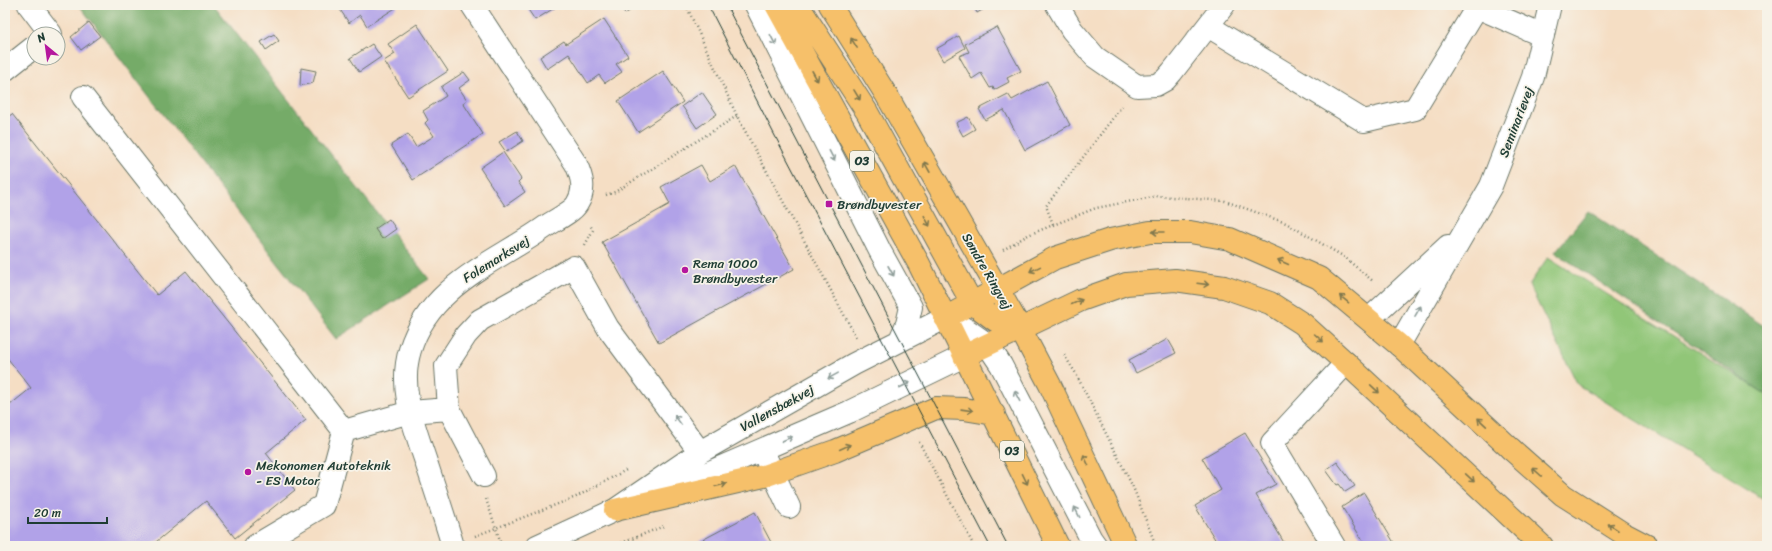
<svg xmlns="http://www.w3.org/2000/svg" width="1772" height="551" viewBox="0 0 1772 551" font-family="Sriracha,sans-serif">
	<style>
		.green { fill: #91c678; stroke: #588256 }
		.forest { fill: #74ab68; stroke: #4a744e }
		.building { fill: #b1a2e8 }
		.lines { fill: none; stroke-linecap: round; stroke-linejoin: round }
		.minor-casing { stroke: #6a7566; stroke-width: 24 }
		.major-casing { stroke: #6a7566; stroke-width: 24 }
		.highway-casing { stroke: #6a7566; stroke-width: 24 }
		.path { stroke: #6a7566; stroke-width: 2.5; stroke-dasharray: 1 3; stroke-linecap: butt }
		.minor { stroke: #fff; stroke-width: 22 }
		.major { stroke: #f6c06b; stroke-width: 22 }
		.highway { stroke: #f6c06b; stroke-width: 22 }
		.tram { stroke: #1f3d34; stroke-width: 1 }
		.oneway { stroke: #8f9e9a }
		.oneway2 { stroke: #80784d }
		.poi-dot { fill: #b5179e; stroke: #f7f3e8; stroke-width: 1.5 }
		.labels { text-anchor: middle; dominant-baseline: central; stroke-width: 3.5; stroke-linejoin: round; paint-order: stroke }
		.shield { fill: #f7f3e8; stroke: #60746a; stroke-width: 1 }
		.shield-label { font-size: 12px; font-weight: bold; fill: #1f3d34 }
		.street-label { font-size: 13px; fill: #1f3d34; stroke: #f7f3e8 }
		.poi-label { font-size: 13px; fill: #1f3d34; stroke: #f7f3e8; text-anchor: start }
	</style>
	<rect width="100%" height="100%" fill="#f7f3e8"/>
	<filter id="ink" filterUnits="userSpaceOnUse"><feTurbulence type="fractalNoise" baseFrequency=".025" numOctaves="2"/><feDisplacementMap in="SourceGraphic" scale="8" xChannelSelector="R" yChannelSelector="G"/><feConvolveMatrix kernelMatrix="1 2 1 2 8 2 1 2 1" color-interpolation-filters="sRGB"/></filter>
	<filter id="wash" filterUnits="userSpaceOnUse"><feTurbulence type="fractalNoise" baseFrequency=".012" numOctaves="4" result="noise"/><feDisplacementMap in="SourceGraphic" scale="16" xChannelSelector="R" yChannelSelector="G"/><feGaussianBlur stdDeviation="0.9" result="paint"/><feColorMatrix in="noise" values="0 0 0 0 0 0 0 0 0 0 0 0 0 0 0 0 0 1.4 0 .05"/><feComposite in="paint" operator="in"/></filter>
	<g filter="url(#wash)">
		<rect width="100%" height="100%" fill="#f5dec4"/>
		<path class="green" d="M1548,257L1767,395V501L1578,385L1529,285Z"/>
		<path class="forest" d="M79,5H214L429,279L336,339Z
			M1588,211L1767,328V395L1555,252Z"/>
		<g id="blocks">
			<path class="building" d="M337,5H396L397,7L367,26L360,15L349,23Z
				M525,5H559L535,20Z
				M619,5H638L625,14Z
				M973,5H991L977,13Z
				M604,19L628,56L616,64L622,72L605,83L599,75L588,83L569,54L547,69L540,57L564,41L566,44Z
				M89,22L100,36L81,50L71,37Z
				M417,24L448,71L408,97L384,61L395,54L388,44Z
				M997,27L1021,71L1007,78L1009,82L994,90L993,87L990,88L981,73L972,79L959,56L969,52L965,44Z
				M274,34L279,41L266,50L261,42Z
				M959,36L965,48L943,61L936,49Z
				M372,44L381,57L359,72L350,58Z
				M301,68L316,71L313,83L300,86Z
				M663,71L683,102L638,132L618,101Z
				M464,72L470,80L459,88L467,100L463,103L483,134L413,180L391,145L408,134L416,147L434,136L425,123L428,120L423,111L446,96L441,87Z
				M1047,81L1070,125L1025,150L1004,110L985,120L979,109L1008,94L1012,100Z
				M702,92L717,114L697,128L682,106Z
				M12,114L157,295L186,271L306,420L266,453L295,490L235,538L206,501L151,546H5V409L31,388L5,355V119Z
				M968,117L975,129L963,136L956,123Z
				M517,131L523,141L506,152L499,142Z
				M503,152L521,179L518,182L525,192L505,206L480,168Z
				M701,165L710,181L735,166L794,269L659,343L602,242L670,204L661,187Z
				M389,219L396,229L382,239L375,229Z
				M1168,339L1176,353L1136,373L1129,360Z
				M1245,433L1276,484L1256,495L1286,546H1219L1195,506L1221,490L1202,458Z
				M1337,462L1355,486L1345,492L1339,484L1337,485L1326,470Z
				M1364,493L1396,546H1366L1342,507Z
				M755,512L773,546H691Z"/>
		</g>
	</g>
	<g filter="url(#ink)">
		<use href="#blocks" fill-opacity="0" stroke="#6a7566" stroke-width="1"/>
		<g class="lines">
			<defs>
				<path id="minor" d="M29,5L51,34
					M756,5L880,251L911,307L907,324L900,340
					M1057,5L1072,30L1095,57L1137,86L1156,85L1165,80L1172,72L1224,5
					M1208,26L1364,121L1415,109L1477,7L1543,36
					M5,70L34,47
					M83,97L344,431
					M1369,319L1448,246
					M1399,345L1491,186L1533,77L1550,5
					M765,456L789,507
					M484,476L449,409L446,366L466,335L480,320L574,267L608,328L700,452
					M615,510L700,452L854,364L945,318L967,330L987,344L1001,365L1091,539L1096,546
					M255,546L324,505L344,431L410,412L449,409
					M453,546C445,519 436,492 427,465C415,428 398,389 410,350C430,284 497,262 548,225C556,220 573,211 577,204C586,190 582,177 576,164L472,5
					M537,546L615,510L661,493L849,412L964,356
					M1334,546L1272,443L1346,363"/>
				<path id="major" d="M776,5L919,264L1058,546
					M796,5L803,13L867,112L972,303L995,320L1020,328
					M830,5L887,96L1020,328L1050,385L1126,546
					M945,318L1055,258L1110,240L1150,232H1190L1230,239L1319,278L1399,345L1511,449
					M964,356L1081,300L1126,284L1175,280L1224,287L1270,303L1303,324L1346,363
					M615,510L764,476L835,451L936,408L964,409L994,414"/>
				<path id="highway" d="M1346,363L1542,546
					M1511,449L1563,495L1624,534L1647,546"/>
			</defs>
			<use href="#minor" class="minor-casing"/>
			<use href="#major" class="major-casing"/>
			<use href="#highway" class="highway-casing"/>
			<path class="path" d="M686,5L737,116L856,337
				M606,195L615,192L737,116
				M1053,224L1046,206L1122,106
				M585,245L593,230L590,225
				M1003,250L1028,235L1096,208L1158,196L1225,201L1286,223L1343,256L1374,282
				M1064,355L1075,372L1133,487L1156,546
				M919,442L974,546
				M486,499L502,546
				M475,536L576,497L628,469
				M614,546L664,526"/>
			<use href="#minor" class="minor"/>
			<use href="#major" class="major"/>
			<use href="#highway" class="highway"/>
			<path class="tram" d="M708,5L774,134L990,546
				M726,5L1008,546"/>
		</g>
		<defs><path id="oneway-shaft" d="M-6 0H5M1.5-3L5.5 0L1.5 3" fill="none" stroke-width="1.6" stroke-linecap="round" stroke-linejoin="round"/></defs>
		<g class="oneway">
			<use href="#oneway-shaft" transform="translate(773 40) rotate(63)"/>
			<use href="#oneway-shaft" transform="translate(832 156) rotate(63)"/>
			<use href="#oneway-shaft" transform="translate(891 271) rotate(61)"/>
			<use href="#oneway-shaft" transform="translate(1418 311) rotate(-60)"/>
			<use href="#oneway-shaft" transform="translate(833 376) rotate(151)"/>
			<use href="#oneway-shaft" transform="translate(905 385) rotate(-27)"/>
			<use href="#oneway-shaft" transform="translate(1017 396) rotate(-117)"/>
			<use href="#oneway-shaft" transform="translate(678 420) rotate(-126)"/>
			<use href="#oneway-shaft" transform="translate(787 439) rotate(-23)"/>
			<use href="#oneway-shaft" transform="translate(1077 512) rotate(-117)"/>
		</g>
		<g class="oneway2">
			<use href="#oneway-shaft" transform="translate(854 43) rotate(-122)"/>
			<use href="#oneway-shaft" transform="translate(815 76) rotate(61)"/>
			<use href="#oneway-shaft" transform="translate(857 95) rotate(59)"/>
			<use href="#oneway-shaft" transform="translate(927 167) rotate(-119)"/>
			<use href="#oneway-shaft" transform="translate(927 221) rotate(62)"/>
			<use href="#oneway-shaft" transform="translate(1158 232) rotate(-180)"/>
			<use href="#oneway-shaft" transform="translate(1283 262) rotate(-156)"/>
			<use href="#oneway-shaft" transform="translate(1035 269) rotate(154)"/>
			<use href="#oneway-shaft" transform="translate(1203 284) rotate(7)"/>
			<use href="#oneway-shaft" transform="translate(1344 299) rotate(-141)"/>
			<use href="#oneway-shaft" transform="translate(1077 302) rotate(-25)"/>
			<use href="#oneway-shaft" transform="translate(1319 338) rotate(42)"/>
			<use href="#oneway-shaft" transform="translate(1375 389) rotate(43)"/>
			<use href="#oneway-shaft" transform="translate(967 410) rotate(8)"/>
			<use href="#oneway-shaft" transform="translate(1482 422) rotate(-137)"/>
			<use href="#oneway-shaft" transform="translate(845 447) rotate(-25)"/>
			<use href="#oneway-shaft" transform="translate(1086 460) rotate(-115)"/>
			<use href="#oneway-shaft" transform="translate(1537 472) rotate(-138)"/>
			<use href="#oneway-shaft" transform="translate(1470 478) rotate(43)"/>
			<use href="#oneway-shaft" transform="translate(1025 479) rotate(64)"/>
			<use href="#oneway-shaft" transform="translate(721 485) rotate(-13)"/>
			<use href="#oneway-shaft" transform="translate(1613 527) rotate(-147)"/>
		</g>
	</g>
	<g class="poi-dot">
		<rect x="825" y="200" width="8" height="8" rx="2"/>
		<circle cx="685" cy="270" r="4"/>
		<circle cx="248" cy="472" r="4"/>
	</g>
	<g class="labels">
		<g class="shield">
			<rect x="850" y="151" width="24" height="20" rx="3"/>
			<rect x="1000" y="441" width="24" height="20" rx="3"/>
		</g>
		<g class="shield-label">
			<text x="862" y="161">O3</text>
			<text x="1012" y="451">O3</text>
		</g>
		<g class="street-label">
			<text transform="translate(1516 122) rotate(-69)">Seminarievej</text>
			<text transform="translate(496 259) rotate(-32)">Folemarksvej</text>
			<text transform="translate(987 271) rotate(60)">Søndre Ringvej</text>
			<text transform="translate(777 408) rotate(-29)">Vallensbækvej</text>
		</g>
		<g class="poi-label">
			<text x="837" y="204">Brøndbyvester</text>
			<text x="693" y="263">Rema 1000<tspan x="693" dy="15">Brøndbyvester</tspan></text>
			<text x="256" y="465">Mekonomen Autoteknik<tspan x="256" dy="15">- ES Motor</tspan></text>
		</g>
	</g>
	<rect width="1772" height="551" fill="none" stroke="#f7f3e8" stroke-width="20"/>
	<g transform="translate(46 46) rotate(331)"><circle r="19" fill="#f7f3e8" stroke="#a1aaa0"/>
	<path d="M0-3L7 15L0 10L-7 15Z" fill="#b5179e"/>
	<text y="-6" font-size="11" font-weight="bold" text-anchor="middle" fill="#1f3d34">N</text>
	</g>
	<path d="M28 517v6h79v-6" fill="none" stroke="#1f3d34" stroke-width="2"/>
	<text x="34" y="517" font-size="12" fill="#1f3d34" stroke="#f7f3e8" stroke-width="3" paint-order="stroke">20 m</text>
</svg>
